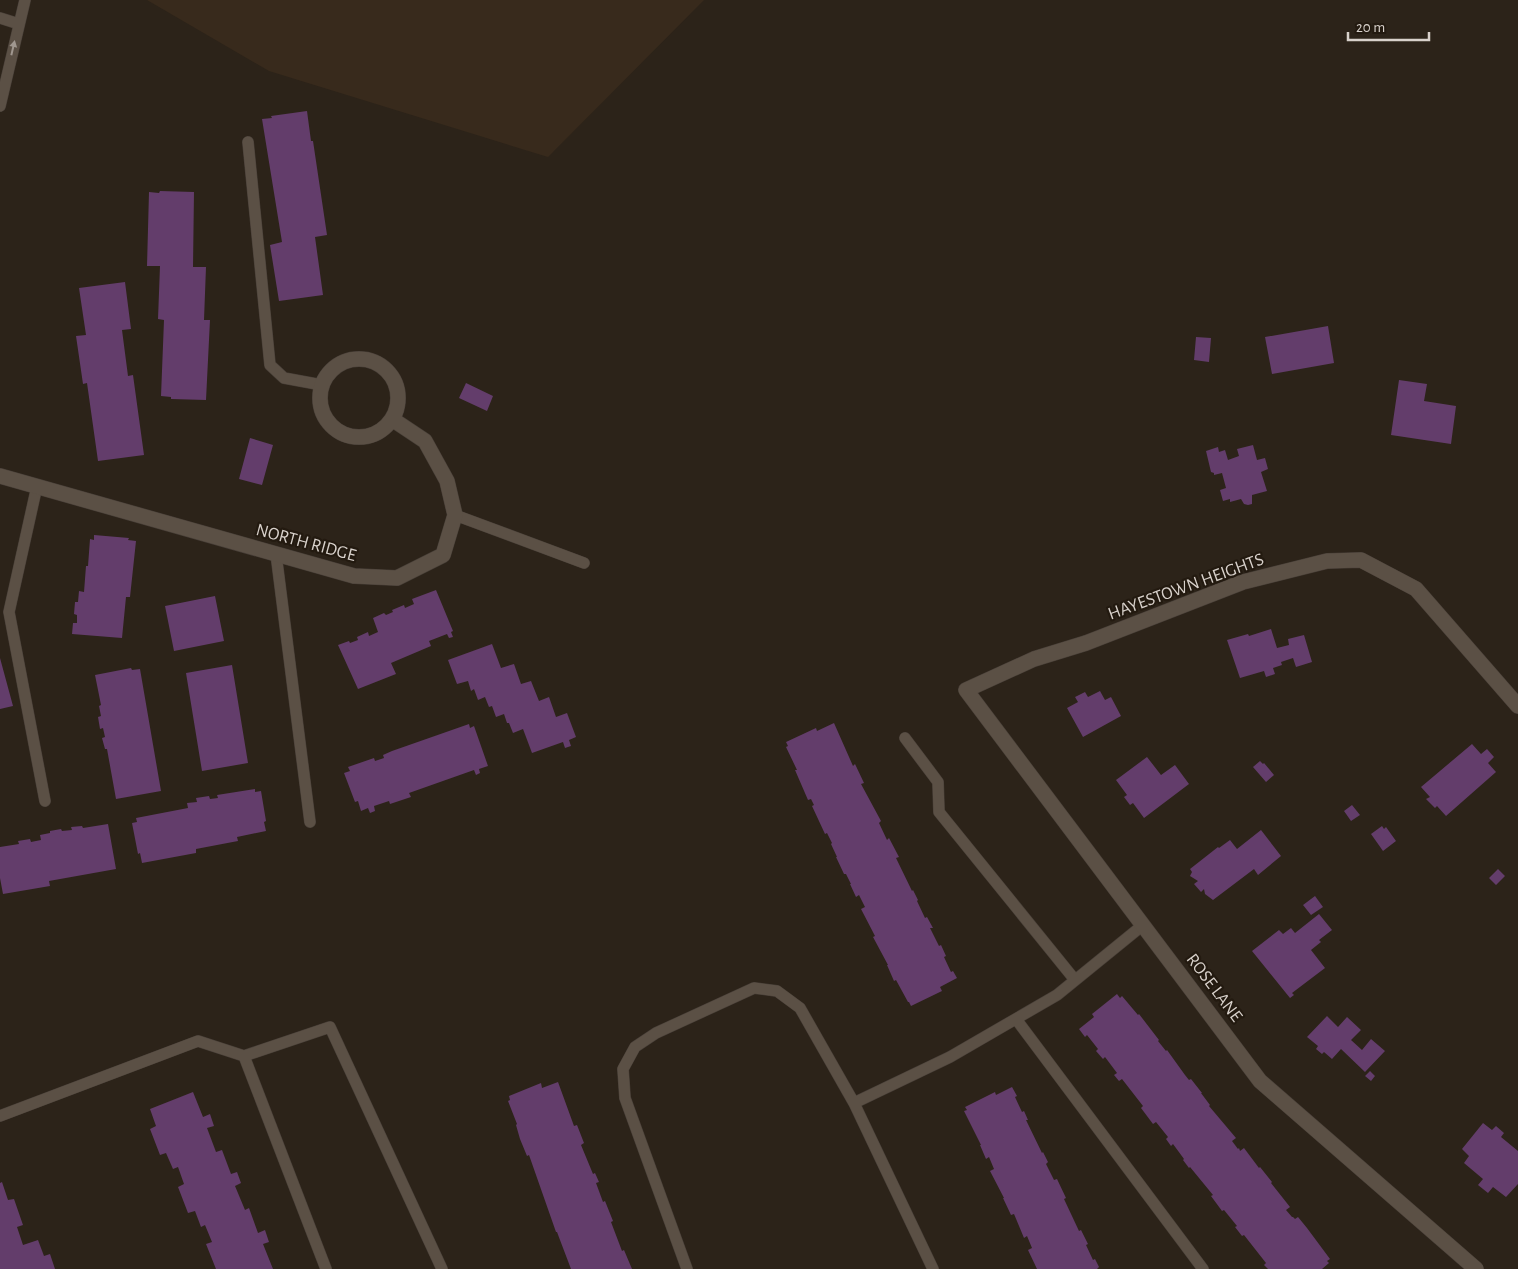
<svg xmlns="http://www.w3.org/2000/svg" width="1518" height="1269" viewBox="0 0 1518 1269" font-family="'Alegreya Sans',sans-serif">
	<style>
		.built { fill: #382a1c }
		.building { fill: #633d6b }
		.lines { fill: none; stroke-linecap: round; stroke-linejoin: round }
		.service-casing { stroke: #483f38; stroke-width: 12 }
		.minor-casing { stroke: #483f38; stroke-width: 16 }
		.service { stroke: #5b5045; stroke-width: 11 }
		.minor { stroke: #5b5045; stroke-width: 15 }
		.oneway { fill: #a0978f }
		.labels { text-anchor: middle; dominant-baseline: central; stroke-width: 4.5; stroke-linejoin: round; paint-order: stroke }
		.street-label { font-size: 18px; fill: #d8d1cb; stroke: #231a10 }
	</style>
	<rect width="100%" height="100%" fill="#2c2319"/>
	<path class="built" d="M147,0H704L548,157L269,71Z"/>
	<path class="building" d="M307,111L311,141H313L327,235L315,237L323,295L279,301L270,245L282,242L262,119L272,118L271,116Z
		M160,191L194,192L193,267H206L204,320H210L206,400L171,399V397L161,396L164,320L158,319L160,266H147L149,192L159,193Z
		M125,282L131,329L122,330L128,376L133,375L144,455L98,461L87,383L83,384L76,336L86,335L79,288Z
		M1328,326L1334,363L1272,374L1265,337Z
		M1196,337L1211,338L1209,362L1194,360Z
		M1399,380L1427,384L1424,401L1456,406L1451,444L1391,435Z
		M466,383L493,396L487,411L459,398Z
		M250,438L273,445L262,485L239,479Z
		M1253,445L1257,460L1265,458L1268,469L1261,472L1267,491L1252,495V504L1248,505L1244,504L1241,499L1230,502V499L1223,501L1220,490L1226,488L1222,473L1214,475V473L1211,472L1206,451L1218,447L1219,452L1225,450L1228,460L1239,456L1237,449Z
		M94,535L129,538L128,540L136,541L130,597H126L122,638L72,634L73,623H77V615L74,614L75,602H78L79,591L84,592L86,566H88L90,539L94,540Z
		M436,590L453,631L451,632L453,637L449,638L447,634L429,641L431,646L391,663L396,674L358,689L338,645L349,641L350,643L358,640L357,637L368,632L369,636L378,632L373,618L384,613L386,615L393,612L392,610L404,605L405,608L414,604L412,599Z
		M215,596L224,641L174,651L165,606Z
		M1271,629L1277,648L1289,645L1288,639L1304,635L1312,662L1296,667L1293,658L1281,662L1282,665L1273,668L1275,674L1266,677L1264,671L1240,678L1227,640L1248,634L1249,636Z
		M492,644L501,668L514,664L521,684L531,681L539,701L549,697L556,717L567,713L576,737L569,740L571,746L565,748L563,742L532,753L523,729L513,733L509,723H507L504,714L496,717L492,706L489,707L485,697L478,700L474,689L471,691L468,681L457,684L448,660Z
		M0,658L13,706L0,709Z
		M232,665L248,763L202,771L186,673Z
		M131,668L132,670L140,669L161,791L116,799L107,749H105L102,738L105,737L103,728L100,729L98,717L101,716L99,706L101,705L95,675Z
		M1100,691L1105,700L1111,697L1121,716L1083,737L1067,708L1078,702L1075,697L1085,692L1088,697Z
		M834,723L853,766L855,764L864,783L861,784L881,821L879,823L887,840L889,838L899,857L896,858L912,891L913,890L918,900L917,901L925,918L927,917L933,928H930L939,946L941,945L946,956L944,957L951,972L953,971L957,978L940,987L942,991L911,1006L909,1002H908L896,980L894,981L887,965H888L873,937L875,936L861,909L865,907L859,895L856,897L850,884H851L846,874H844L836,857H837L831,844L832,843L827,833L825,834L812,806L814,805L811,799L808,800L795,770H797L786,747L788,746L786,742L816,728L817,731Z
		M469,724L470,728L474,726L488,766L479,769L480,773L476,775L474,770L409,793L411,797L390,804L389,801L374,806L375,811L370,813L368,808L361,811L358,801L355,802L344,773L350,771L348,767L374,758L375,761L384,758L383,755L392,751Z
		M1472,744L1481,754L1487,749L1494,757L1488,763L1496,772L1446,816L1437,806L1435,808L1426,799L1430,797L1421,787Z
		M1147,757L1161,775L1175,765L1189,784L1144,818L1133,803L1130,805L1124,797L1127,795L1116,780Z
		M1260,761L1263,764L1264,763L1274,775L1266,782L1253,767Z
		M255,789V792L261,791L266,821L264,822L266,831L237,837L238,841L196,849V853L142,863L140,853L138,854L132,823L137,822L136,818L188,808L187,803L197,802L196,798L209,796L210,799L218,798L217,795Z
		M1352,805L1360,815L1351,821L1344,811Z
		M108,824L116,869L49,881L50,886L3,894L0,878V847L19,844L18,841L30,839L31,842L41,840L40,835L50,833V831L61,829L62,831L72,830L71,827L82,826L83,828Z
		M1382,826L1384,829L1386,827L1396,841L1383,851L1371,834Z
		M1261,830L1281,856L1258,875L1254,869L1213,900L1205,894L1204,889L1201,892L1194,884L1198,881L1190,876L1192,872L1190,869L1218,847L1219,848L1230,840L1237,849Z
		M1498,869L1505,876L1496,885L1489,878Z
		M1315,896L1323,907L1311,915L1303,905Z
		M1319,914L1332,930L1319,940L1321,942L1311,950L1325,968L1292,993L1294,995L1290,998L1252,951L1279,930L1283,934L1291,928L1295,933Z
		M1117,994L1120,998L1122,996L1138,1015L1139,1014L1159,1040L1158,1041L1166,1051L1167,1050L1185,1075L1189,1080L1191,1079L1202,1093H1201L1210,1105L1209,1106L1236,1138L1232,1141L1238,1149L1239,1148L1240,1151L1244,1148L1259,1168L1260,1167L1272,1182L1271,1183L1290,1207L1286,1210L1292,1217H1293L1295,1219L1298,1217L1307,1228L1330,1259L1327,1261L1329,1263L1322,1269H1268L1264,1265L1266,1263L1244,1235L1242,1236L1235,1227L1237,1226L1224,1210L1222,1211L1211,1196L1213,1195L1190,1167L1189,1168L1183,1160L1184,1159L1173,1144L1171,1146L1166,1139L1168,1137L1156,1122L1153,1124L1141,1108L1143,1106L1122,1079L1119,1081L1114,1075L1117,1073L1105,1057L1103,1059L1096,1051L1098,1049L1087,1035L1085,1037L1079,1029L1094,1017L1092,1014Z
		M1327,1016L1338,1027L1347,1017L1361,1030L1351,1040L1362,1050L1371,1039L1385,1051L1365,1072L1341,1049L1332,1059L1324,1052L1322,1054L1316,1049L1318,1046L1307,1037Z
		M1370,1071L1375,1076L1371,1081L1365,1076Z
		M558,1082L574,1126L577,1125L584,1143L581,1145L593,1174L595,1173L599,1182L596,1183L603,1202L605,1201L613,1221L611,1222L622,1251L624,1250L632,1269H571L560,1240L557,1232H556L529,1155L527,1156L520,1139L516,1125L517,1124L508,1101L510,1100L509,1096L541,1083L542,1088Z
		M1012,1087L1017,1096L1015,1097L1022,1112L1024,1111L1028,1120H1026L1042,1153L1043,1152L1048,1162L1046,1164L1054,1180L1057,1179L1066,1198L1064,1199L1079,1231L1081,1230L1088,1244L1086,1245L1093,1260L1095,1259L1099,1267L1097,1269H1037L1028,1250L1032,1248L1027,1236L1024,1238L1014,1214L1011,1215L1003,1198H1004L990,1171L994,1169L989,1157L986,1159L980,1145H981L964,1111L967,1110L965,1107L995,1092L996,1095Z
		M193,1092L203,1117L210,1114L214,1126L207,1128L216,1152L222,1150L231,1174L237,1172L241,1183L235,1186L245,1210L249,1208L258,1233L265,1230L269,1242L263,1244L273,1269H216L206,1244L212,1242L205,1225L201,1227L195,1211L188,1213L178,1187L184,1184L178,1167L173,1169L166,1153L160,1155L150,1129L156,1126L150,1109Z
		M1483,1123L1492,1130L1496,1126L1504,1133L1501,1137L1518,1151V1184L1506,1197L1493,1187L1488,1193L1478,1185L1483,1179L1464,1163L1469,1156L1462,1149Z
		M2,1182L8,1200L14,1199L23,1225L17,1227L23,1245L38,1240L44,1256L50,1254L55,1269H0V1183Z"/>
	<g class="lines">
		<defs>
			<path id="service" d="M0,18L19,24
				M0,106L25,0
				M248,142L270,365L284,378L322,385
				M37,486L9,612L45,801
				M455,515L584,563
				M276,554L310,822
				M905,738L938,782L939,812L1075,980
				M1016,1019L1203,1269
				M244,1056L326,1269
				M854,1103L950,1057L1057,995L1143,925
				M0,1116L198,1041L244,1056L330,1027L442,1269
				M687,1269L625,1098L623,1069L635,1047L656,1033L754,988L777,991L800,1008L854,1103L933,1269"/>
			<path id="minor" d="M320 398a39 39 0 1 1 78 0a39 39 0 1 1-78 0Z
				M0,476L354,576L397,578L443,555L455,515L447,481L425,441L392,419
				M1476,1269L1260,1081L966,690L1034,659L1086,643L1243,582L1327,561L1361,560L1416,589L1518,706"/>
		</defs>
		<use href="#service" class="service-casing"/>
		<use href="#minor" class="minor-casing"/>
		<use href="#service" class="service"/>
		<use href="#minor" class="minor"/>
	</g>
	<defs><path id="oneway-solid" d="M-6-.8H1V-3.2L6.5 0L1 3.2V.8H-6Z" transform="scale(1.25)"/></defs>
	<use class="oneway" href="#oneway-solid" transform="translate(13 48) rotate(-77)"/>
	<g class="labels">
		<g class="street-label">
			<text transform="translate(306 543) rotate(15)">NORTH RIDGE</text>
			<text transform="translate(1186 587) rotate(-20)">HAYESTOWN HEIGHTS</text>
			<text transform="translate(1214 988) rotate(53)">ROSE LANE</text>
		</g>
	</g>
	<path d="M1348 32v8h81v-8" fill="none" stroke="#d8d1cb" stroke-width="2.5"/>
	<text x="1356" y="32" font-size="15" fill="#d8d1cb" stroke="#231a10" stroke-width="4" paint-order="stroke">20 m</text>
</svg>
